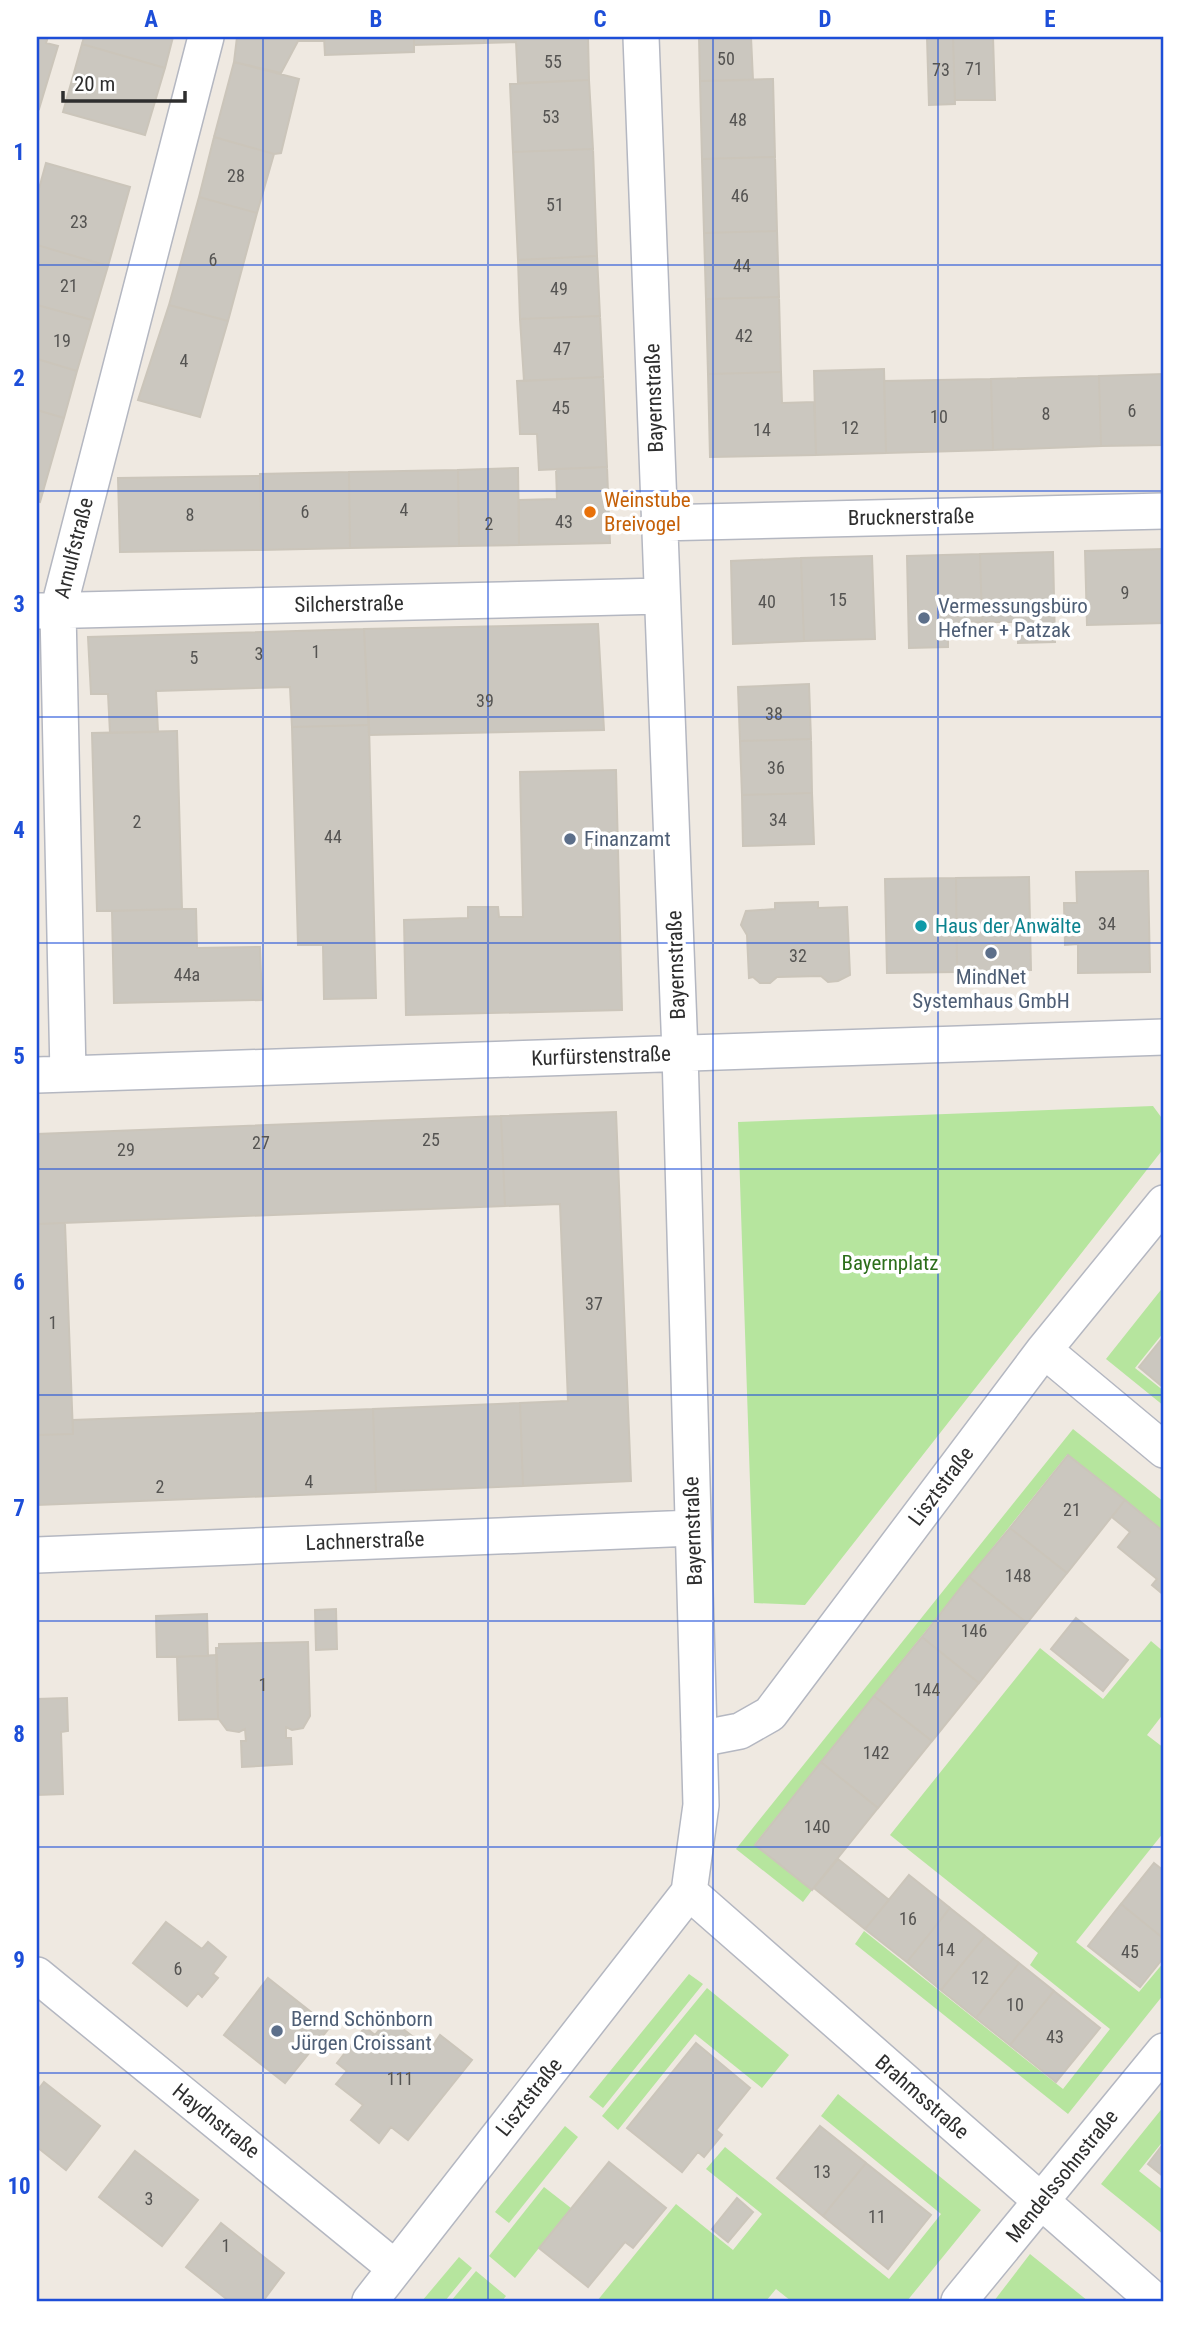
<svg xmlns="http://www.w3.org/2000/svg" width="1201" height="2338" viewBox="0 0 1201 2338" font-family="'Roboto Condensed',sans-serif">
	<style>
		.green { fill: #b6e59e }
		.building { fill: #cbc7bf; stroke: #cbc5ba; stroke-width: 2 }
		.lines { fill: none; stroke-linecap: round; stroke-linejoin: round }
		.street-casing { stroke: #b4b7c1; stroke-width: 38 }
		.street { stroke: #fff; stroke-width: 35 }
		.grid { fill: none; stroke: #1d4ed8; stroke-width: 2; stroke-opacity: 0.55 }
		.food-dot { fill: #e8710a; stroke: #fff; stroke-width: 2.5 }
		.service-dot { fill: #5c6f8a; stroke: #fff; stroke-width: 2.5 }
		.culture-dot { fill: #0f9aa8; stroke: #fff; stroke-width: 2.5 }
		.labels { text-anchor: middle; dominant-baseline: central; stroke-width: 7; stroke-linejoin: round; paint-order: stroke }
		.number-label { font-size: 18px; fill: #555452 }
		.street-label { font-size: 21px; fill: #2e2e2e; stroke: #fff }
		.food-label { font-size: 21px; fill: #c56008; stroke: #fff; text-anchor: start }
		.service-label { font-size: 21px; fill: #4e5e75; stroke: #fff; text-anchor: start }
		.culture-label { font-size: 21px; fill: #0d838f; stroke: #fff; text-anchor: start }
		.park-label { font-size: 21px; fill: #2c6e1b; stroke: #fff }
		.neatline { fill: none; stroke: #1d4ed8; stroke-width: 2.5 }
		.grid-label { font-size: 23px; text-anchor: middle; font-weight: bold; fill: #1d4ed8 }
	</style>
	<rect width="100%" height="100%" fill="#efe9e1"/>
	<path class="green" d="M1153,1106L1164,1121V1148L805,1605L754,1603L738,1122Z
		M1164,1286V1332L1135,1368L1164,1391V1406L1106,1359Z
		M1073,1429L1164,1502V1532L1067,1455L755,1844L812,1890L803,1902L736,1849Z
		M1151,1641L1164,1652V1713L1147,1735L1164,1748V1832L1076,1942L1139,1992L1164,1962V1994L1068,2114L855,1944L864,1931L1063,2089L1110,2029L1030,1965L1038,1953L890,1835L1040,1648L1103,1699Z
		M689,1974L703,1984L603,2108L589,2097Z
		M707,1988L789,2055L762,2088L695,2034L618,2130L602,2116Z
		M838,2094L981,2210L907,2301H791L776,2289L766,2301H597L676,2204L733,2250L762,2214L706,2169L725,2147L889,2279L941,2214L821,2116Z
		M1164,2106V2140L1139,2171L1164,2191V2235L1101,2184Z
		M565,2126L578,2137L509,2223L495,2212Z
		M544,2187L571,2208L515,2278L489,2256Z
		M1030,2254L1088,2301L1042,2299L994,2301Z
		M459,2257L472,2268L445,2301H422Z
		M476,2271L506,2296L502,2301H451Z"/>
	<path class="building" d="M37,37H48L46,43L58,46L39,109L37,108Z
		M84,37H173L165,68L82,44Z
		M237,37H324V41H298L281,73L234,62Z
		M324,37H414V52L325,55Z
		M414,37H484V43L414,45Z
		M484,37H588L589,80L518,83L516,42L484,43Z
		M699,37H751L753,80L700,81Z
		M927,37H953L955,104L929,105Z
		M953,37H993L995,100H955Z
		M82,44L165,68L145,135L63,112Z
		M234,62L299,79L281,153L274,154L214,137Z
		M773,79L775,157L702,159L700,81Z
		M589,80L593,149L513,152L510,84Z
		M214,137L274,154L257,213L199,197Z
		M593,149L597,256L518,260L513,152Z
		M775,157L777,231L704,233L702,159Z
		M46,163L130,187L108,266L37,245V196Z
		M199,197L257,213L228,321L169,305Z
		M777,231L779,297L706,299L704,233Z
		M37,245L108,266L92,320L37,305Z
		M597,256L600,316L520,319L518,260Z
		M779,297L781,372L708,374L706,299Z
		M37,305L92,320L77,371L37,359Z
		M169,305L228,321L200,417L138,400Z
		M600,316L603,377L524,381L520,319Z
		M37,359L77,371L64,418L37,410Z
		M884,369L886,453L816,455L814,371Z
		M781,372L782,403L814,402L816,455L710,457L708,374Z
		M1164,374V445L1101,446L1099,376Z
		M1099,376L1101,446L993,450L991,379Z
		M603,377L607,467L539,470L537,434H520L517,381Z
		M991,379L993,450L886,453L884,381Z
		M37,410L64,418L40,502L37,501Z
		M607,467L610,543L519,545V500L557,499L556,469Z
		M518,468L519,545L459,546L458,470Z
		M458,470L459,546L350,548L349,472Z
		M349,472L350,548L262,550L260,474Z
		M260,476L262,550L120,552L118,478Z
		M1164,549V623L1087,625L1085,551Z
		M1053,552L1055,642L1018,643V622H982L980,554Z
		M980,554L982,622L948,624V647L909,648L907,556Z
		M872,556L875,639L804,641L801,558Z
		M801,558L804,641L733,644L731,561Z
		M598,624L604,730L369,735L364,629Z
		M364,629L369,725L292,727L290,687L156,691L158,732L110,733L108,694H91L88,637Z
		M809,684L811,739L740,741L738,687Z
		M369,725L376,998L324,999L323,945H298L292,727Z
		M177,731L182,909L97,911L92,733Z
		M811,739L812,793L742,795L740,741Z
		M616,770L622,1010L406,1015L404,920L468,918V907H498L499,917H523L520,772Z
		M812,793L814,844L743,846L742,795Z
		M1148,871L1150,972L1078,973V944L1065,945L1064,903H1077L1076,872Z
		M1029,877L1031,970L957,972L956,878Z
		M956,878L957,972L887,973L885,879Z
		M818,902V908L847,907L850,975L838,981L828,982L821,976L777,977L770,983H760L753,977L749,978L747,935L741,925L746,911L775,909V903Z
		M182,909H196L197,948L260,947L262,1000L114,1003L112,911Z
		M616,1112L631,1481L523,1486L520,1403L568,1401L560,1204L505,1206L501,1116Z
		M501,1116L505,1206L37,1224V1134Z
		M65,1223L73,1434L37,1435V1224Z
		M1164,1336V1388L1139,1367Z
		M520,1403L523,1486L376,1492L373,1409Z
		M373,1409L376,1492L37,1505V1435L73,1434V1420Z
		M1068,1455L1125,1500L1067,1573L1010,1528Z
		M1125,1500L1164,1532V1595L1152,1585L1157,1579L1118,1547L1130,1532L1112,1517Z
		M1010,1528L1067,1573L1027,1623L969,1577Z
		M969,1577L1027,1623L979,1683L922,1637Z
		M336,1609L337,1649L316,1650L315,1610Z
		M207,1614L208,1656L157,1657L156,1616Z
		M1076,1618L1128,1660L1103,1691L1051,1649Z
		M922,1637L979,1683L932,1741L874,1696Z
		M308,1642L310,1716L303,1728L292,1730L286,1727V1738H291L292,1764L242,1767L241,1741H246L245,1729L239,1732L227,1730L218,1718L216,1648H219V1644Z
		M217,1655L218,1719L179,1720L177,1657Z
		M874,1696L932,1741L878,1808L821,1762Z
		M67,1698L68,1731L61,1732L63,1794L37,1795V1699Z
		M821,1762L878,1808L812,1890L755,1845Z
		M838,1859L889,1900L865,1929L814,1888Z
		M1154,1863L1164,1871V1939L1121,1904Z
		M909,1875L950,1908L907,1962L865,1929Z
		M1121,1904L1164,1939V1957L1140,1987L1088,1946Z
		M950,1908L985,1936L941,1990L907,1962Z
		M166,1922L202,1949L208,1942L226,1957L213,1974L218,1978L202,1997L198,1993L187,2006L133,1963Z
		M985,1936L1019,1963L976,2018L941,1990Z
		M1019,1963L1054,1991L1010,2045L976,2018Z
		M268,1978L330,2027L285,2083L224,2035Z
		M1054,1991L1100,2028L1056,2082L1010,2045Z
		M389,2018L430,2050L440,2035L472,2060L408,2140L391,2127L379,2143L351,2120L363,2105L336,2084L347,2071L337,2063L365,2027L375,2035Z
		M696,2043L750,2088L716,2130L722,2135L704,2157L698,2152L682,2172L627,2128Z
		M44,2082L100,2126L66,2170L37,2147V2091Z
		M820,2126L866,2163L823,2216L777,2178Z
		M1164,2143V2177L1148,2164Z
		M135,2151L198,2200L162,2246L99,2197Z
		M609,2162L666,2208L633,2248L625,2242L588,2287L539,2248Z
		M866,2163L931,2215L888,2269L823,2216Z
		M737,2198L753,2212L728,2242L712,2229Z
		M221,2223L284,2273L263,2301H229L186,2267Z"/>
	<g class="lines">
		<defs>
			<path id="street" d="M658,523L1164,511
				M37,611L662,596
				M68,1074L58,611L206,37
				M37,1075L1164,1037
				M1044,1350L1164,1450
				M37,1555L693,1528
				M699,1739L740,1731L770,1714L1044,1350L1164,1203
				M689,1892L1155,2301
				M37,1975L395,2268
				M370,2301L689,1892L701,1805L680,1053L641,37
				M959,2301L1164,2051"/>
		</defs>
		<use href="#street" class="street-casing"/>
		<use href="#street" class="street"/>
	</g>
	<path class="grid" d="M263,37V2301M488,37V2301M713,37V2301M938,37V2301M37,265H1164M37,491H1164M37,717H1164M37,943H1164M37,1169H1164M37,1395H1164M37,1621H1164M37,1847H1164M37,2073H1164"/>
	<circle class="food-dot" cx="590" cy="512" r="7"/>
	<g class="service-dot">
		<circle cx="924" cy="618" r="7"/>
		<circle cx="570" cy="839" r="7"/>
		<circle cx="991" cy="953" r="7"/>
		<circle cx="277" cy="2031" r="7"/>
	</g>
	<circle class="culture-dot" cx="921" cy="926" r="7"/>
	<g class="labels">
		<g class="number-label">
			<text x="726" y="58">50</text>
			<text x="553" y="61">55</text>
			<text x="974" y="68">71</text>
			<text x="941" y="69">73</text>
			<text x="551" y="116">53</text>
			<text x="738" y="119">48</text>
			<text x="236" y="175">28</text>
			<text x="740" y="195">46</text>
			<text x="555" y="204">51</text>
			<text x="79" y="221">23</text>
			<text x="213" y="259">6</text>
			<text x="742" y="265">44</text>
			<text x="69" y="285">21</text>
			<text x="559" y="288">49</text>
			<text x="744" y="335">42</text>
			<text x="62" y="340">19</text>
			<text x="562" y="348">47</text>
			<text x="184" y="360">4</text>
			<text x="561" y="407">45</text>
			<text x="1132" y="410">6</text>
			<text x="1046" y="413">8</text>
			<text x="939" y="416">10</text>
			<text x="850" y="427">12</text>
			<text x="762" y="429">14</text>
			<text x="404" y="509">4</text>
			<text x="305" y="511">6</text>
			<text x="190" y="514">8</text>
			<text x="564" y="521">43</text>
			<text x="489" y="523">2</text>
			<text x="1125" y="592">9</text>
			<text x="838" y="599">15</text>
			<text x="767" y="601">40</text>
			<text x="316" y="651">1</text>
			<text x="259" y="653">3</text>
			<text x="194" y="657">5</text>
			<text x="485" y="700">39</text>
			<text x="774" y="713">38</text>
			<text x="776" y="767">36</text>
			<text x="778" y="819">34</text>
			<text x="137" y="821">2</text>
			<text x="333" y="836">44</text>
			<text x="1107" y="923">34</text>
			<text x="798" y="955">32</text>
			<text x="187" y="974">44a</text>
			<text x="431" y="1139">25</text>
			<text x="261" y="1142">27</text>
			<text x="126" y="1149">29</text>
			<text x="594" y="1303">37</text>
			<text x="53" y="1322">1</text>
			<text x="309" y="1481">4</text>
			<text x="160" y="1486">2</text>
			<text x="1072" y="1509">21</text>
			<text x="1018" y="1575">148</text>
			<text x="974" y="1630">146</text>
			<text x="263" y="1684">1</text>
			<text x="927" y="1689">144</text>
			<text x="876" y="1752">142</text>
			<text x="817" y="1826">140</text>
			<text x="908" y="1918">16</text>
			<text x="946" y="1949">14</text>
			<text x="1130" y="1951">45</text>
			<text x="178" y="1968">6</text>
			<text x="980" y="1977">12</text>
			<text x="1015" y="2004">10</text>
			<text x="1055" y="2036">43</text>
			<text x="400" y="2078">111</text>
			<text x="822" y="2171">13</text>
			<text x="149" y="2198">3</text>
			<text x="877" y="2216">11</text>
			<text x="226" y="2245">1</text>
		</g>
		<g class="street-label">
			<text transform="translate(654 398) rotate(-92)">Bayernstraße</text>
			<text transform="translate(911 517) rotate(-1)">Brucknerstraße</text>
			<text transform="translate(74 548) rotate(-76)">Arnulfstraße</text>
			<text transform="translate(349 604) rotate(-1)">Silcherstraße</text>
			<text transform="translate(676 965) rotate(-92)">Bayernstraße</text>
			<text transform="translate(601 1056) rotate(-2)">Kurfürstenstraße</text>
			<text transform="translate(941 1486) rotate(-53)">Lisztstraße</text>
			<text transform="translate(693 1531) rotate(-92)">Bayernstraße</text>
			<text transform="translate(365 1541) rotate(-2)">Lachnerstraße</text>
			<text transform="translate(529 2097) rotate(-52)">Lisztstraße</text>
			<text transform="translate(922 2097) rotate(41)">Brahmsstraße</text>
			<text transform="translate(216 2121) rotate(39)">Haydnstraße</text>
			<text transform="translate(1062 2176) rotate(-51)">Mendelssohnstraße</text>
		</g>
		<g class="food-label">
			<text x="604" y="500">Weinstube<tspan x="604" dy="24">Breivogel</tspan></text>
		</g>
		<g class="service-label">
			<text x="938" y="606">Vermessungsbüro<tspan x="938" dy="24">Hefner + Patzak</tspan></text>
			<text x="584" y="839">Finanzamt</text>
			<text x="991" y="977" text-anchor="middle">MindNet<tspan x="991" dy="24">Systemhaus GmbH</tspan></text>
			<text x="291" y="2019">Bernd Schönborn<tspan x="291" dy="24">Jürgen Croissant</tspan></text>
		</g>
		<g class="culture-label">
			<text x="935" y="926">Haus der Anwälte</text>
		</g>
		<g class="park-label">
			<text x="890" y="1263">Bayernplatz</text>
		</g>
	</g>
	<rect width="1201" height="2338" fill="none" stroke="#ffffff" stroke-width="77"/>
	<path d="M63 91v10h122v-10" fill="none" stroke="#2e2e2e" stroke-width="3.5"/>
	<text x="74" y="91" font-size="21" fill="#2e2e2e" stroke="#ffffff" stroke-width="5" paint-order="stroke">20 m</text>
	<rect x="38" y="38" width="1124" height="2262" class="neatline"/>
	<g class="grid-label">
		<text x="151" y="27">A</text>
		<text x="376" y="27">B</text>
		<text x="600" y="27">C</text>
		<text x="825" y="27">D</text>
		<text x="1050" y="27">E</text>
		<text x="19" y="160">1</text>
		<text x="19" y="386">2</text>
		<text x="19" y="612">3</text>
		<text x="19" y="838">4</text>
		<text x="19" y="1064">5</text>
		<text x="19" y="1290">6</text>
		<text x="19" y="1516">7</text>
		<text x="19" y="1742">8</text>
		<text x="19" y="1968">9</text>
		<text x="19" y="2194">10</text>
	</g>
</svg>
